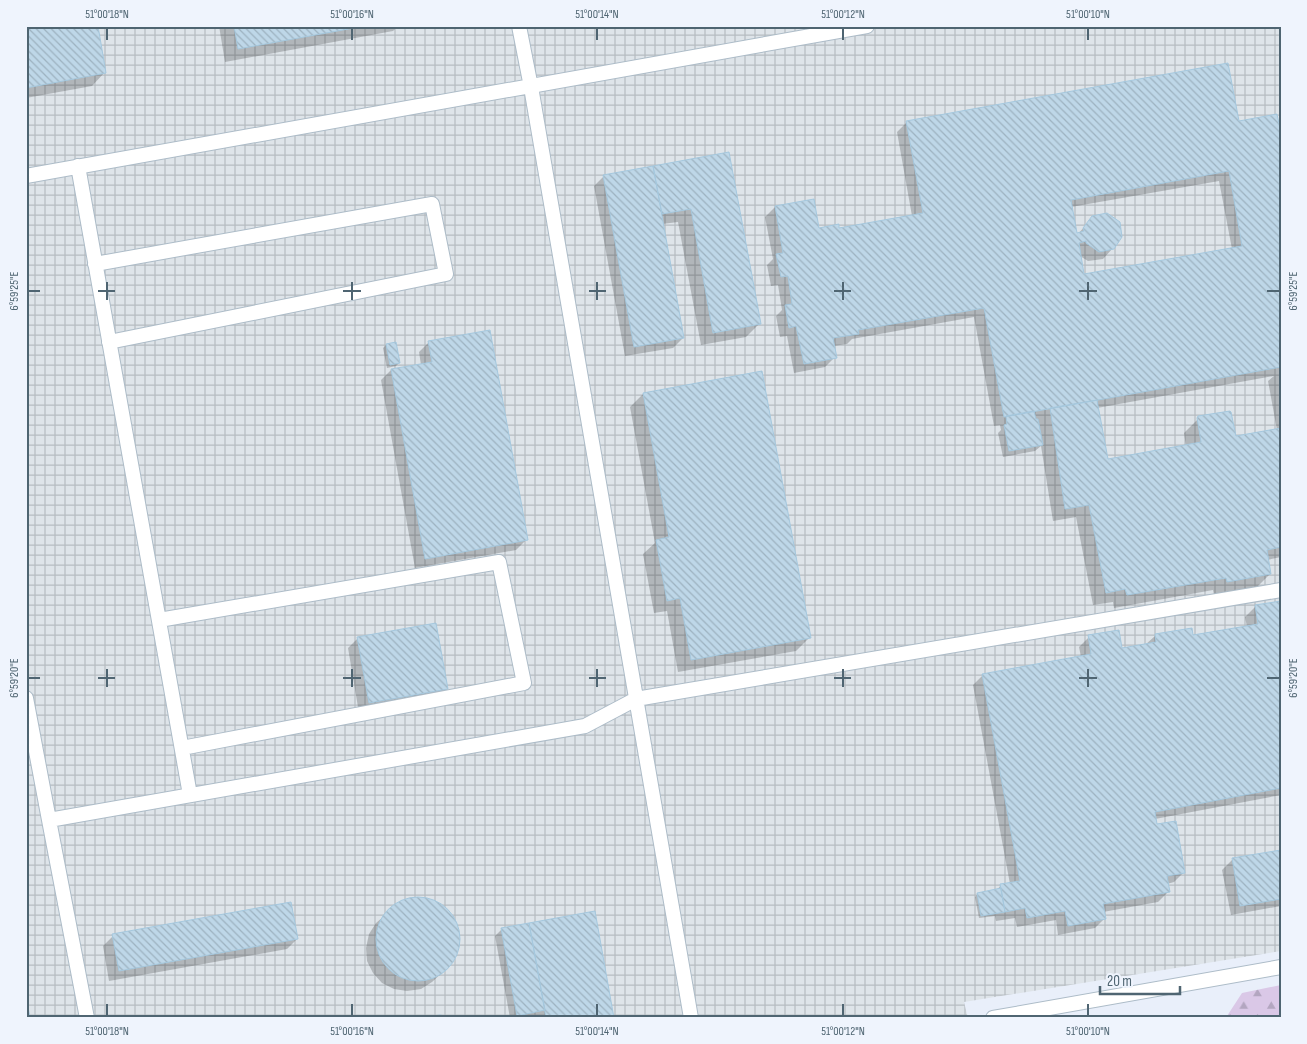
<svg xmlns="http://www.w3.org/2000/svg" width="1307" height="1044" viewBox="0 0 1307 1044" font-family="'Sofia Sans Condensed',sans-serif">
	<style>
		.industrial { fill: url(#industrial-grid) }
		.forest { fill: url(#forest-firs) }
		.shadow { fill: #0003; fill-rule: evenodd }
		.building { fill: url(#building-back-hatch); stroke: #a5c8de; fill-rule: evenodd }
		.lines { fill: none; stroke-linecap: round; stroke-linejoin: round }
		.service-casing { stroke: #adbcc8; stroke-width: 16 }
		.service { stroke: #fff; stroke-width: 14 }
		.ticks { fill: none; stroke: #4f6572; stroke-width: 2 }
		.neatline { fill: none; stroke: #4f6572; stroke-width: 2 }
		.ticks-label { font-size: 12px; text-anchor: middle; fill: #4f6572 }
	</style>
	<defs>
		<pattern id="industrial-grid" width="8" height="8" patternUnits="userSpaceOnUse" patternTransform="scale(1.25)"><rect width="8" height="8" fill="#dee4e9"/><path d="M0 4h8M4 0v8" fill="none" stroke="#b6bcc1"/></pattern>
		<pattern id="forest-firs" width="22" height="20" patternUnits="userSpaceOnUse" patternTransform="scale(1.25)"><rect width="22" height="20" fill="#dac8e7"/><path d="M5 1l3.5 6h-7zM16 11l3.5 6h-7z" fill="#b3a6c0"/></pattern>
		<pattern id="building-back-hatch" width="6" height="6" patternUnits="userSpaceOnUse" patternTransform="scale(1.25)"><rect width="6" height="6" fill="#bed7e8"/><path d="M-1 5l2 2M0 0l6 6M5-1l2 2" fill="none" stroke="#9db2c0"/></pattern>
	</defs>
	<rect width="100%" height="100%" fill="#e9effa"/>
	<path class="industrial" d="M26,26H1281V951L964,1002L968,1018H26Z"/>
	<path class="forest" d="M1281,985V1018H1217L1227,1016L1242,993Z"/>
	<path class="shadow" d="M26,26L105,72L92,86L26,98Z
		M219,26H398L393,31L225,62Z
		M907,122H1238L1281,140V557L1267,560L1270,574L1257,587L1214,595L1213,590L1114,608L1113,602L1093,605L1076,517L1053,521L1041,446L1035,451L1003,457L998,433L1001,430L1000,425L994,426L974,317L852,339L847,344L833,346L835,357L825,367L794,373L787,336L780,337L776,316L782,310L778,285L771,286L767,265L773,259L765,217L775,207L818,229H838L912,216L897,132ZM1219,181L1232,249L1083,276L1080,256L1088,261L1103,259L1113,248L1093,217L1078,234H1076L1071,207ZM1274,376L1268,381L1277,430L1235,437L1199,418L1184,433L1186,446L1107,460L1097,408Z
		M728,154L759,324L746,337L701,345L678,222L662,224L683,338L673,348L625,356L594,186L604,176Z
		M429,342L526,540L516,550L415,568L381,380L391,370L421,365L419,352Z
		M386,345L399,363L396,366L387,368L383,348Z
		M643,394L809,638L796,651L678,672L667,611L654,613L643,554L655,543L630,407Z
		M1281,602V795L1155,819L1156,826L1184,872L1174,882L1167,884L1168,892L1158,902L1103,912L1105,918L1095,928L1058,935L1056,920L1017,927L1015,918L996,921L995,916L979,918L975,897L978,894L996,891L1001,885L1010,884L973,685L983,675L1081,657L1079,647L1089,637L1121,650L1145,645L1155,636L1191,629L1192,637L1247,627L1245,617L1255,607Z
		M358,638L447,689L437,699L359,713L348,648Z
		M1281,851V906L1231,915L1222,870L1232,860Z
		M411,899H424L437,904L448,912L455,923L458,936L457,949L452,962L443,972L432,982L421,989L407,991L394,989L382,983L373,973L367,961L366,948L369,934L376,923L398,904Z
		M502,929L613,1018H510L495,936Z
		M113,936L297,939L287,949L109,981L103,946Z"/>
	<path class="building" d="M26,26H98L106,73L26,88Z
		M234,26H365L238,49Z
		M1228,63L1239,121L1277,114L1281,133V367L1004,417L984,308L858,330L859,334L833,338L837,358L804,364L796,326L789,328L785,305L792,304L788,276L781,277L776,254L783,253L775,206L814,199L819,228L839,224V228L923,213L906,121ZM1229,171L1242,246L1084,274L1079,243L1086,241V243L1099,252L1114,249L1122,237L1120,222L1107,213L1092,216L1083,228L1084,231L1077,233L1071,200Z
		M729,152L761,324L713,333L691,209L662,214L653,166Z
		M653,166L684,338L634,347L603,175Z
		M490,330L528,540L425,559L391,369L432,362L428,341Z
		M396,342L400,363L390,365L386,344Z
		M762,371L811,638L691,660L680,598L667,601L656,540L669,537L643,393Z
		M1097,400L1108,459L1201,442L1197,418L1198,416L1230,411L1231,412L1236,436L1281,428V547L1267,550L1271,574L1227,582L1226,578L1127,595L1125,589L1106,593L1089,505L1065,509L1050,408Z
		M1034,411L1036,419H1038L1043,445L1009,451L1004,425L1007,424L1006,416Z
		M1281,601V788L1155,812L1157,824L1176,821L1185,873L1167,876L1170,892L1103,904L1106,919L1068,926L1065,911L1027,918L1025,908L1005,912L1000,884L1020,881L982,674L1091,654L1088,635L1119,630L1122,648L1156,642L1155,634L1192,628L1193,635L1258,624L1255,605Z
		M436,623L448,689L369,703L357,637Z
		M1281,850V899L1240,906L1232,858Z
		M1001,888L1005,912L981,916L977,893Z
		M376 939a42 42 0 1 1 84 0a42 42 0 1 1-84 0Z
		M291,902L298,939L119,971L112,934Z
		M595,911L614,1018H546L529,923Z
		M529,923L545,1010L517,1016L501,928Z
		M26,996L30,1018H26Z
		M440,1015L454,1018H425L427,1017Z"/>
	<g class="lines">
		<defs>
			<path id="service" d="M519,26L531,87L691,1018
				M78,166L190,795
				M26,176L867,26
				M95,264L432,204L446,274L109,342
				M159,620L499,562L524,683L182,748
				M26,698L49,820L585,726L636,699L1281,590
				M49,820L87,1018
				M993,1018L1281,967"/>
		</defs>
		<use href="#service" class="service-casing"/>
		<use href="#service" class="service"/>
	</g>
	<path class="ticks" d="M107,28V40M352,28V40M597,28V40M843,28V40M1088,28V40M107,282V300M352,282V300M597,282V300M843,282V300M1088,282V300M28,291H40M98,291H115M343,291H361M589,291H606M834,291H851M1079,291H1097M1267,291H1280M107,669V687M352,669V687M597,669V687M843,669V687M1088,669V687M28,678H40M98,678H115M343,678H361M589,678H606M834,678H851M1079,678H1097M1267,678H1280M107,1004V1016M352,1004V1016M597,1004V1016M843,1004V1016M1088,1004V1016"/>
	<rect width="1307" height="1044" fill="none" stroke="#eff4fd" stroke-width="55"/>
	<path d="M1100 986v8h80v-8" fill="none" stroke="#4f6572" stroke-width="2.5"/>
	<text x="1107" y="986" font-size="15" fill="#4f6572" stroke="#eff4fd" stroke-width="4" paint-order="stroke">20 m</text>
	<rect x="28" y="28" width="1252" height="988" class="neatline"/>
	<g class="ticks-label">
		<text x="107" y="18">51°00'18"N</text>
		<text x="352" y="18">51°00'16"N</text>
		<text x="597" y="18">51°00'14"N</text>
		<text x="843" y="18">51°00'12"N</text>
		<text x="1088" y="18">51°00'10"N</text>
		<text transform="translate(1293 291) rotate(-90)" y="4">6°59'25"E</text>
		<text transform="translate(14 291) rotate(-90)" y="4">6°59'25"E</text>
		<text transform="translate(1293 678) rotate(-90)" y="4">6°59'20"E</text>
		<text transform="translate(14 678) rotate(-90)" y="4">6°59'20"E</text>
		<text x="107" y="1035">51°00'18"N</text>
		<text x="352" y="1035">51°00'16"N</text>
		<text x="597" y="1035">51°00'14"N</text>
		<text x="843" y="1035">51°00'12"N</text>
		<text x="1088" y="1035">51°00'10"N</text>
	</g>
</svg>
